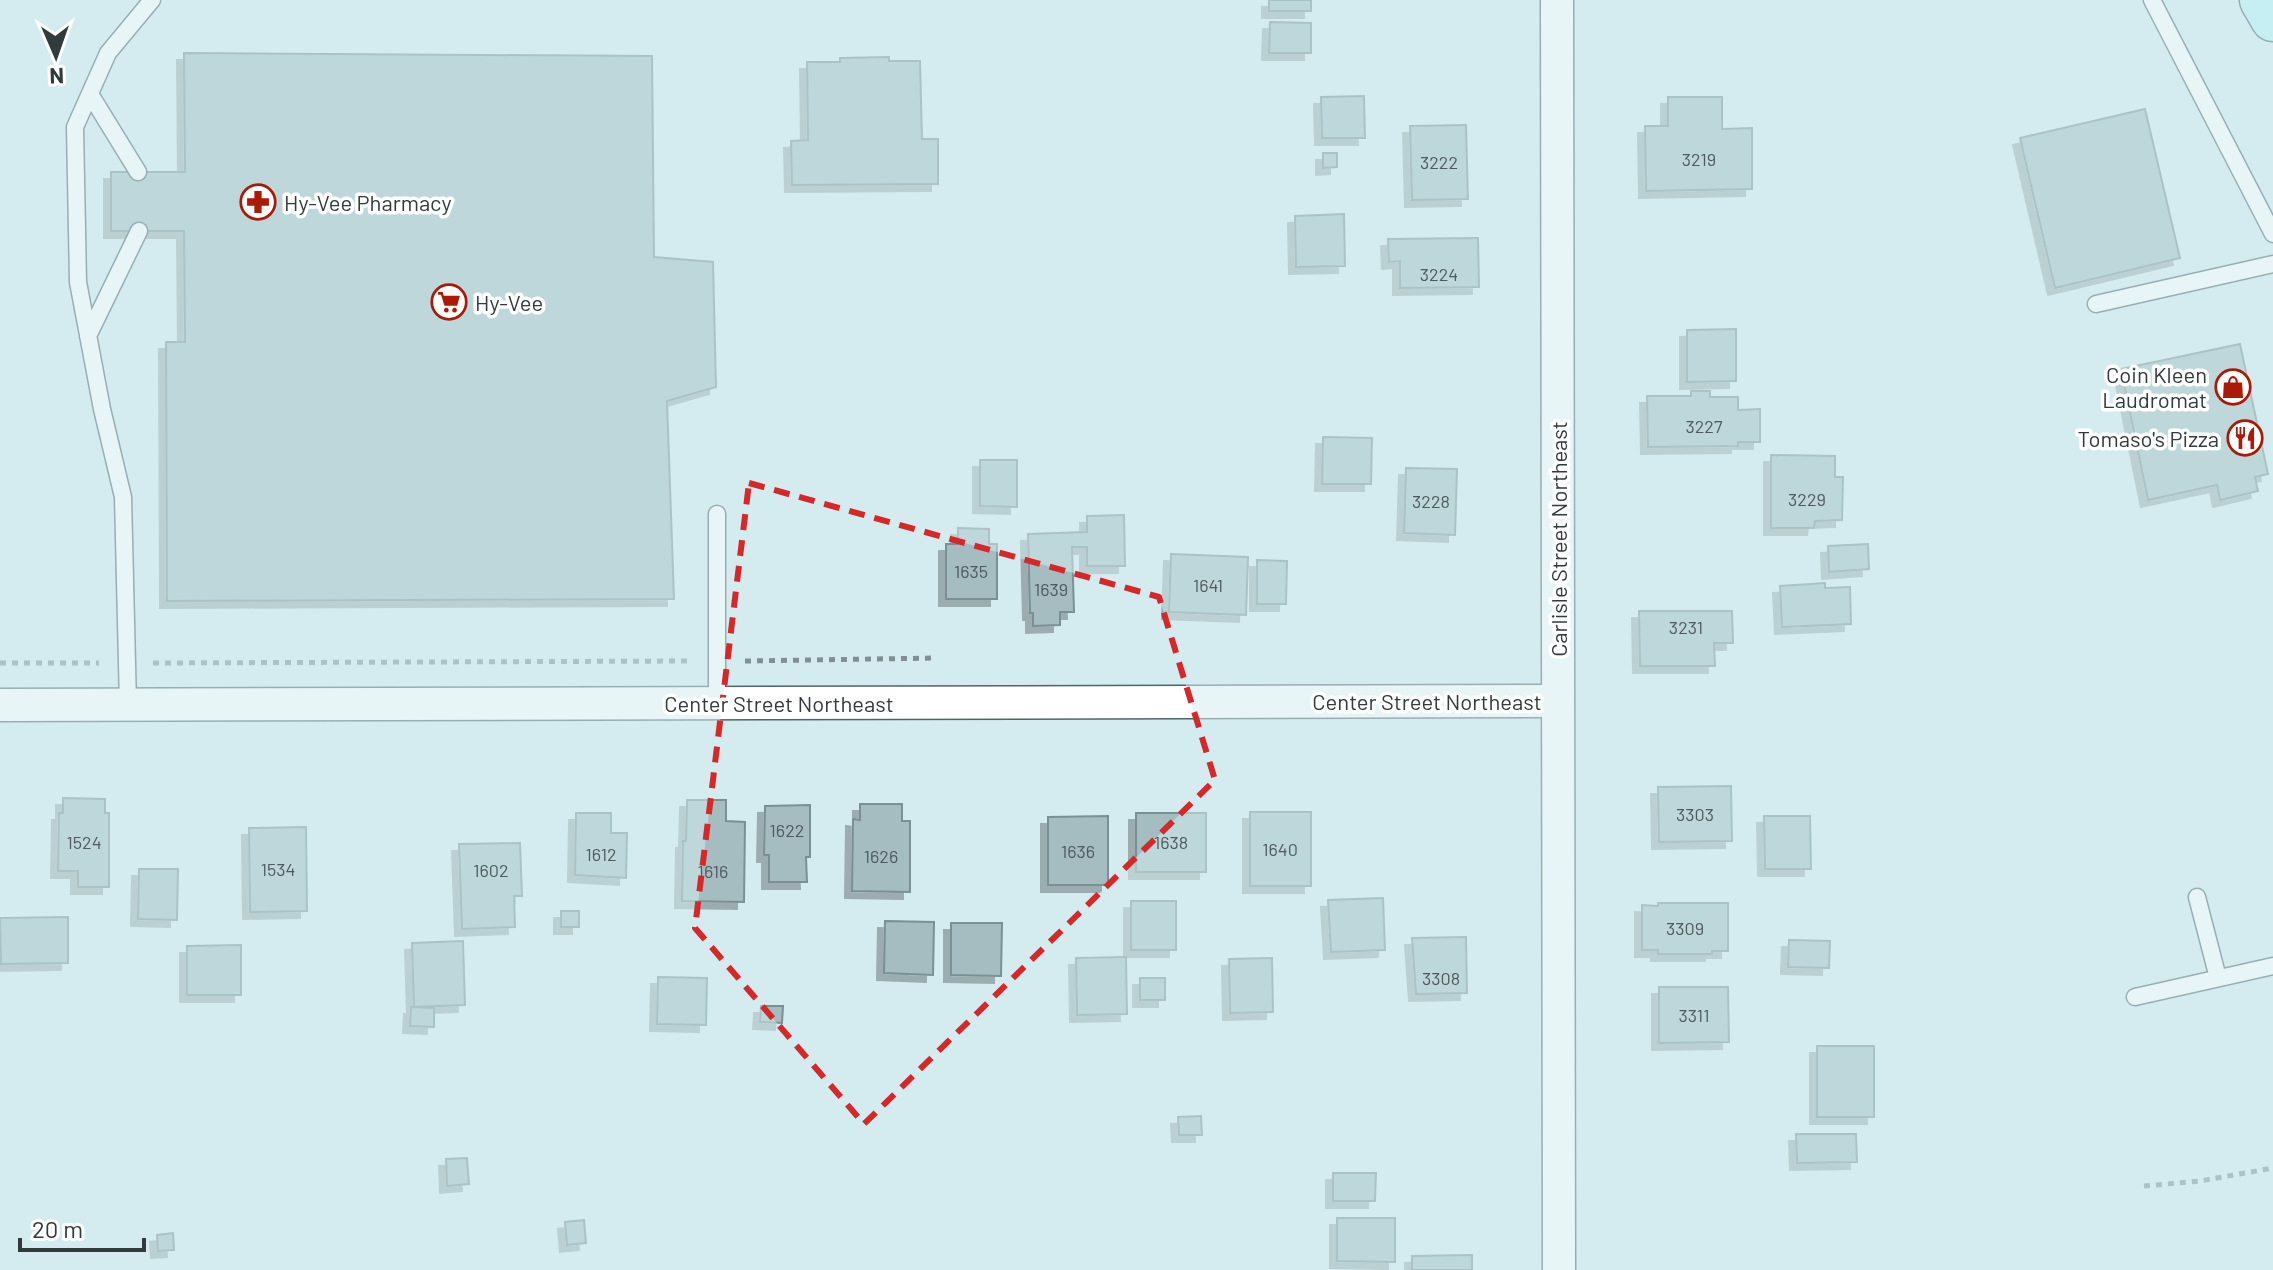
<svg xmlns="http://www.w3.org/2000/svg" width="2273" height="1270" viewBox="0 0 2273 1270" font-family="Barlow,sans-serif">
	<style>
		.building { fill: #a5bcc1; stroke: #7a9094; stroke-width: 2; filter: url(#shadow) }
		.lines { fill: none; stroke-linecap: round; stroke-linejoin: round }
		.lane-casing { stroke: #4f6468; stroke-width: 19 }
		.street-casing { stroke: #4f6468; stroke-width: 35 }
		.secondary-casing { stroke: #4f6468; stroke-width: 47 }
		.path { stroke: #7f8f92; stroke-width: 5; stroke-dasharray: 6 6; stroke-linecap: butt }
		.lane { stroke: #fff; stroke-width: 16 }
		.street { stroke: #fff; stroke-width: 32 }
		.secondary { stroke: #b6f1f9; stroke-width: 44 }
		.marked { fill: none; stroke: #d62828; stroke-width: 6; stroke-dasharray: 16 10; stroke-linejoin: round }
		.labels { text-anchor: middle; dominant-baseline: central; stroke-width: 7; stroke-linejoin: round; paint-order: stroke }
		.number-label { font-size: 18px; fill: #4e5a5d }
		.poi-label { font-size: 22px; fill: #313a3c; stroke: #fff; text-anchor: start }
		.street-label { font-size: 22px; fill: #313a3c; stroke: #fff }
	</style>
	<defs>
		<filter id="shadow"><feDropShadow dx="-7" dy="7" stdDeviation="0" flood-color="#0004"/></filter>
	</defs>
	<rect width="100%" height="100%" fill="#d4ecf0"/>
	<path class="building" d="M1269,0H1311V11H1269Z
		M1270,22L1311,23V53H1269Z
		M184,53L652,56L654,257L713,262L716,387L667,401L674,599L167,601L166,342H185L184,231H111V172H185Z
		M889,57V61H920L922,139H938V184L792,185L791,141L808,140L807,62H840V58Z
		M1364,96L1365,138H1322L1321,97Z
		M1668,97H1722V129L1752,128V189L1646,191L1645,126H1668Z
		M2145,109L2180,258L2055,288L2020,138Z
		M1466,125L1468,199L1412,200L1410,126Z
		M1323,153H1337V167L1323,168Z
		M1344,214L1345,266L1296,267L1295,216Z
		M1478,238L1479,287L1400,288V261L1389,262L1388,239Z
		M1736,329V381L1687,382V330Z
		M2240,344L2268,474L2255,477L2258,491L2220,500L2217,485L2148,500L2121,369Z
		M1691,391H1710V397H1738V410L1760,409V442H1738V446L1648,447L1647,396H1691Z
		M1323,437L1372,438L1371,484H1322Z
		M1771,455L1835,456V477H1843L1842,520L1815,521L1814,528H1771Z
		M980,460H1017V507L980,506Z
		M1406,468L1457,469L1455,535L1404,533Z
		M1124,515L1125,566H1087V547H1072L1074,612H1060V625L1033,626V613H1030L1028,534L1087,532V516Z
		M958,528L989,529V544H997V599H946V544H958Z
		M1868,544L1869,569L1829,572L1828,546Z
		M1171,554L1248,557L1246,615L1169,612Z
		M1257,560L1287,561L1286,604H1257Z
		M1825,583V588L1850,587L1851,624L1782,627L1780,586Z
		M1639,611H1732L1733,643H1714L1715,666H1640Z
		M1731,786L1732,841L1659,842L1658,787Z
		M63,798L105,799V813H109V887H78V871H58L59,813H63Z
		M687,800H726V821L745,822L744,902L682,901L683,841H686Z
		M860,804H902V821H910V892L852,891L853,819L860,820Z
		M810,805V857H806L807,882H769V855H764L765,806Z
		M1250,812H1311V886H1250Z
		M576,813H611V833H627L626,878L575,875Z
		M1136,813H1206V872H1136Z
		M1108,816V885H1048V817Z
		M1764,816H1810L1811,869H1765Z
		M306,827L307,911L250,912L249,828Z
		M520,843L522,896H514L515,927L462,929L459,844Z
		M139,869H178L177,920L138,919Z
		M1383,898L1385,950L1331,952L1328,900Z
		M1131,901H1176V950H1131Z
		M1658,903H1728V951H1712V954H1658V950H1642V905L1658,906Z
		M561,911H579V927H561Z
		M68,917V963L1,964L0,918Z
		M885,921L934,922L933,975L884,973Z
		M951,923H1002L1001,976L951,975Z
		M1466,937L1467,993L1416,994L1412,938Z
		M1789,940L1830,941L1829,968L1788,967Z
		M463,941L465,1005L414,1007L412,943Z
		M241,945V995H187V946Z
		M1126,957L1127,1014L1077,1015L1076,958Z
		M1272,958L1273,1012L1230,1013L1229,959Z
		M658,977L707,978L706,1025L657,1024Z
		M1140,978H1165V1000H1140Z
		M1659,987H1728L1729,1042L1659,1043Z
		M761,1006H783L782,1023L760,1022Z
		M411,1007L434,1008V1027L410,1026Z
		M1817,1046H1874V1117H1817Z
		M1201,1116L1202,1135H1179L1178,1117Z
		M1796,1134H1856L1857,1162L1797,1163Z
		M467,1158L469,1184L447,1186L446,1159Z
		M1333,1173H1376L1375,1201H1333Z
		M1337,1218H1395V1262L1337,1261Z
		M584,1220L586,1243L567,1245L565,1222Z
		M173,1233L174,1250L158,1251L157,1235Z
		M1472,1255V1270H1412V1256Z"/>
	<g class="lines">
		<defs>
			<path id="lane" d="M2152,0L2273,234
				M90,94L138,172
				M2096,304L2273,264
				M88,336L139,231
				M717,703V514
				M128,705L123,497L102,409L78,282L75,127L108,53L152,0
				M2197,897L2218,978
				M2135,997L2273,966"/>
			<path id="street" d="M1557,0L1559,1270
				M0,705L1558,701"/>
			<path id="secondary" d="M2262,0L2273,19"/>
		</defs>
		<use href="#lane" class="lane-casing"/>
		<use href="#street" class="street-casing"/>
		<use href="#secondary" class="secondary-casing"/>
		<path class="path" d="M745,661L937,658
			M0,663H99
			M153,663L691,661
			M2144,1186L2200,1181L2273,1168"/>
		<use href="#lane" class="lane"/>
		<use href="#street" class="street"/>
		<use href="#secondary" class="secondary"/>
	</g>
	<path d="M0 0H2273V1270H0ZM749,483L1159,597L1215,780L864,1124L695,928Z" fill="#d4ecf0" fill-opacity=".55" fill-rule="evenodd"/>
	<path class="marked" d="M749,483L1159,597L1215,780L864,1124L695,928Z"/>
	<defs>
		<symbol id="pharmacy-ring" viewBox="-11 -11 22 22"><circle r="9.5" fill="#fff" stroke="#aa1a07" stroke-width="1.5"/><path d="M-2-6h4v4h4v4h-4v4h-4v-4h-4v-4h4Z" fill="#aa1a07"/></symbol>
		<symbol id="supermarket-ring" viewBox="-11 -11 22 22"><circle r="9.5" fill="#fff" stroke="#aa1a07" stroke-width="1.5"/><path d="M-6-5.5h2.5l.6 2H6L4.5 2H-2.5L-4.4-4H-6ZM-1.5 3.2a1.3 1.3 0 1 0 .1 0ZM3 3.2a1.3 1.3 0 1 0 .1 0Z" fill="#aa1a07"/></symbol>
		<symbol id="shop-ring" viewBox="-11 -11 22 22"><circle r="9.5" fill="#fff" stroke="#aa1a07" stroke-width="1.5"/><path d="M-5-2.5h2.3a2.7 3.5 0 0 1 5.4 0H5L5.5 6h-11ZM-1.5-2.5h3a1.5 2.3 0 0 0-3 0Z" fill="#aa1a07"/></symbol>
		<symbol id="restaurant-ring" viewBox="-11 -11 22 22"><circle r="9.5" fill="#fff" stroke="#aa1a07" stroke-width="1.5"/><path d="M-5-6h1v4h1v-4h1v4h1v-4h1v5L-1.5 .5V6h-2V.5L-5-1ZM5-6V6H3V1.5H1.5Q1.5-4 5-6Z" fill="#aa1a07"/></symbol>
	</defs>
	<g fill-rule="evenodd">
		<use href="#pharmacy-ring" x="238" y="182" width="40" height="40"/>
		<use href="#supermarket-ring" x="429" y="282" width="40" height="40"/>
		<use href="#shop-ring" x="2213" y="367" width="40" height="40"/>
		<use href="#restaurant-ring" x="2225" y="418" width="40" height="40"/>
	</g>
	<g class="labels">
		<g class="number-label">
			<text x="1699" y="159">3219</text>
			<text x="1439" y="162">3222</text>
			<text x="1439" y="274">3224</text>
			<text x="1704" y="426">3227</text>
			<text x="1807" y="499">3229</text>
			<text x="1431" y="501">3228</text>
			<text x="971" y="571">1635</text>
			<text x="1208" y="585">1641</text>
			<text x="1051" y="589">1639</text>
			<text x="1686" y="627">3231</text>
			<text x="1695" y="814">3303</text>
			<text x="787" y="830">1622</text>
			<text x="84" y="842">1524</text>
			<text x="1171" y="842">1638</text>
			<text x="1280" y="849">1640</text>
			<text x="1078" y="851">1636</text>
			<text x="601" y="854">1612</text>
			<text x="881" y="856">1626</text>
			<text x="278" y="869">1534</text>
			<text x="491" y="870">1602</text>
			<text x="713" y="871">1616</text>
			<text x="1685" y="928">3309</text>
			<text x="1441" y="978">3308</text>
			<text x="1694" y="1015">3311</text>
		</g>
		<g class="poi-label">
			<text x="284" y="202">Hy-Vee Pharmacy</text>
			<text x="475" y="302">Hy-Vee</text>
			<text x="2207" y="374" text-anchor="end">Coin Kleen<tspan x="2207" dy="25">Laudromat</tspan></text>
			<text x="2219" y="438" text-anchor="end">Tomaso's Pizza</text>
		</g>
		<g class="street-label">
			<text transform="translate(1558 539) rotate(-90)">Carlisle Street Northeast</text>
			<text x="1427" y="701">Center Street Northeast</text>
			<text x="779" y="703">Center Street Northeast</text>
		</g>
	</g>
	<g transform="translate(56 56) rotate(178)" stroke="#ffffff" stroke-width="6" paint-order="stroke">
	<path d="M0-6L14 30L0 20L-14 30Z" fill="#313a3c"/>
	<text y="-12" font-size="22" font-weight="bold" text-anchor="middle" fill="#313a3c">N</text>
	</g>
	<path d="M20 1238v12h124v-12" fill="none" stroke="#313a3c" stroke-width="4"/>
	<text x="32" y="1238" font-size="24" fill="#313a3c" stroke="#ffffff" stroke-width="6" paint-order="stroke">20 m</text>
</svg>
